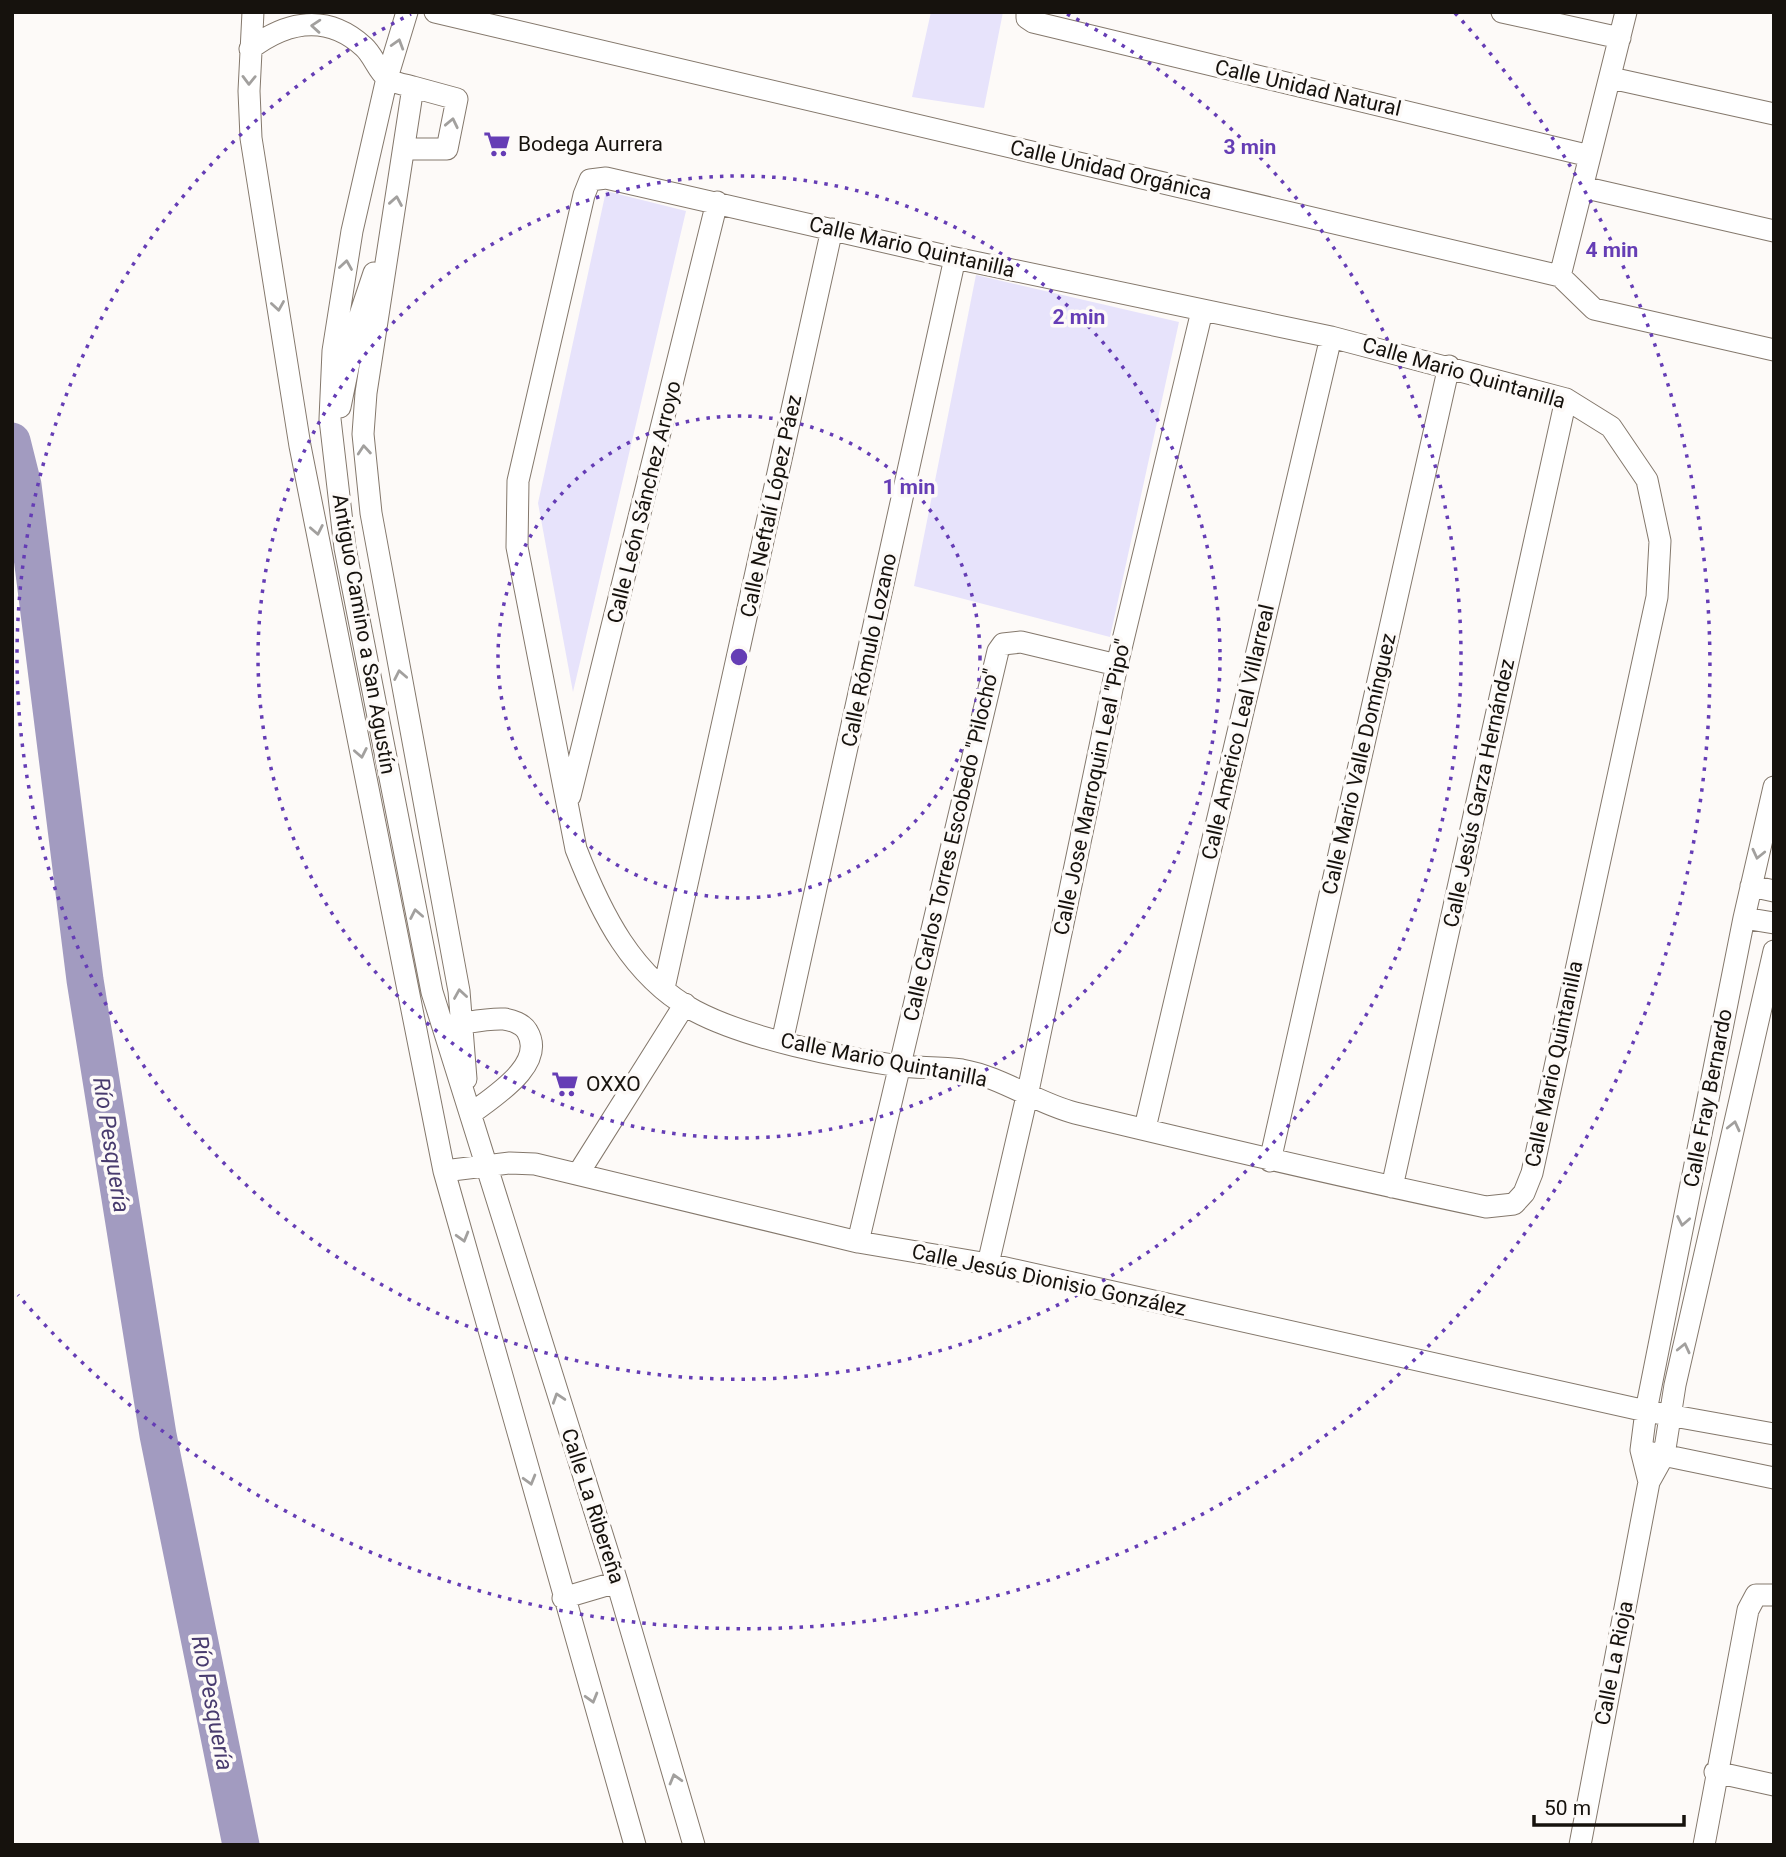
<svg xmlns="http://www.w3.org/2000/svg" width="1786" height="1857" viewBox="0 0 1786 1857" font-family="Roboto,sans-serif">
	<style>
		.green { fill: #e7e3fb }
		.lines { fill: none; stroke-linecap: round; stroke-linejoin: round }
		.river { stroke: #a29bc0; stroke-width: 37 }
		.minor-casing { stroke: #84786c; stroke-width: 23 }
		.minor { stroke: #fff; stroke-width: 21 }
		.oneway { stroke: #a2a09e }
		.ring { fill: none; stroke: #653db5; stroke-width: 3.5; stroke-dasharray: 3.5 7 }
		.labels { text-anchor: middle; dominant-baseline: central; stroke-width: 7; stroke-linejoin: round; paint-order: stroke }
		.street-label { font-size: 21px; fill: #16120d; stroke: #fdfaf8 }
		.poi-label { font-size: 21px; fill: #16120d; stroke: #fdfaf8; text-anchor: start }
		.water-label { font-size: 23px; font-style: italic; fill: #483b6e; stroke: #fdfaf8 }
		.centre { fill: #653db5; stroke: #fdfaf8; stroke-width: 3.5 }
		.ring-label { font-size: 21px; text-anchor: middle; font-weight: bold; fill: #653db5; stroke: #fdfaf8; stroke-width: 7; stroke-linejoin: round; paint-order: stroke }
	</style>
	<rect width="100%" height="100%" fill="#fdfaf8"/>
	<path class="green" d="M931,12H1003L984,108L912,97Z
		M606,191L686,211L573,692L538,503Z
		M976,275L1179,322L1110,637L914,586Z"/>
	<g class="lines">
		<path class="river" d="M12,441L23,485L85,980L158,1435L241,1845"/>
		<defs>
			<path id="minor" d="M253,12L249,91L251,138L300,446L444,1171L635,1845
				M407,12L387,78L352,231L333,351L330,419L345,548L432,992L617,1582L694,1845
				M435,12L1560,276L1594,309L1774,350
				M1027,12V18L1033,22L1590,156
				M1502,12L1620,38
				M250,49C287,21 327,13 364,47C373,55 378,71 387,78C393,83 406,85 413,87L366,393L363,434L371,513L459,991L466,1079
				M1611,78L1774,114
				M405,149H447L457,99L413,87
				M606,178L955,258L1331,337L1566,399L1611,427L1647,480L1660,541L1657,597L1532,1173L1524,1193L1514,1204L1486,1207C1348,1178 1212,1146 1075,1113C1036,1103 1002,1077 962,1070C941,1067 919,1068 899,1066C839,1057 748,1039 695,1011C632,977 601,913 576,849L517,547L518,481L584,195L590,180Z
				M1582,187L1774,231
				M1560,276L1626,12
				M340,407L357,324L374,273
				M570,796L717,202
				M1751,886L1774,891
				M1744,918L1774,923
				M664,988L832,229
				M450,1025C467,1023 487,1018 504,1019C512,1020 523,1024 527,1031C547,1064 494,1096 472,1113
				M782,1042L955,258
				M1145,1128L1331,337
				M1270,1161L1449,366
				M444,1171L510,1163L535,1164L858,1242L988,1264L1646,1411L1774,1434
				M578,1174L685,1004
				M1392,1187L1566,399
				M858,1242L998,651L1003,644L1021,642L1117,665
				M988,1264L1027,1096L1117,665L1202,311
				M1653,1453L1774,1478
				M1649,1482L1641,1450L1646,1411L1744,918L1774,787
				M563,1598L617,1582
				M1715,1772L1774,1785
				M1580,1845L1649,1482L1664,1455L1675,1385L1774,951
				M1704,1845L1748,1610L1756,1595H1774"/>
		</defs>
		<use href="#minor" class="minor-casing"/>
		<use href="#minor" class="minor"/>
	</g>
	<defs><path id="oneway-chevron" d="M-2-3.5L2.5 0L-2 3.5" fill="none" stroke-width="1.6" stroke-linecap="round" stroke-linejoin="round" transform="scale(1.75)"/></defs>
	<g class="oneway">
		<use href="#oneway-chevron" transform="translate(316 26) rotate(-176)"/>
		<use href="#oneway-chevron" transform="translate(398 44) rotate(-73)"/>
		<use href="#oneway-chevron" transform="translate(249 80) rotate(91)"/>
		<use href="#oneway-chevron" transform="translate(452 123) rotate(-78)"/>
		<use href="#oneway-chevron" transform="translate(396 201) rotate(-80)"/>
		<use href="#oneway-chevron" transform="translate(346 265) rotate(-81)"/>
		<use href="#oneway-chevron" transform="translate(278 306) rotate(81)"/>
		<use href="#oneway-chevron" transform="translate(364 450) rotate(-95)"/>
		<use href="#oneway-chevron" transform="translate(317 530) rotate(79)"/>
		<use href="#oneway-chevron" transform="translate(400 675) rotate(-101)"/>
		<use href="#oneway-chevron" transform="translate(361 753) rotate(79)"/>
		<use href="#oneway-chevron" transform="translate(1758 854) rotate(103)"/>
		<use href="#oneway-chevron" transform="translate(416 914) rotate(-101)"/>
		<use href="#oneway-chevron" transform="translate(460 994) rotate(-99)"/>
		<use href="#oneway-chevron" transform="translate(1734 1126) rotate(-77)"/>
		<use href="#oneway-chevron" transform="translate(1683 1221) rotate(101)"/>
		<use href="#oneway-chevron" transform="translate(463 1237) rotate(74)"/>
		<use href="#oneway-chevron" transform="translate(1684 1348) rotate(-77)"/>
		<use href="#oneway-chevron" transform="translate(558 1398) rotate(-108)"/>
		<use href="#oneway-chevron" transform="translate(530 1480) rotate(74)"/>
		<use href="#oneway-chevron" transform="translate(592 1698) rotate(74)"/>
		<use href="#oneway-chevron" transform="translate(675 1779) rotate(-106)"/>
	</g>
	<g class="ring">
		<circle cx="739" cy="657" r="241"/>
		<circle cx="739" cy="657" r="481"/>
		<path d="M1067 14A722 722 0 1 1 411 14"/>
		<path d="M1455 13A963 963 0 1 1 18 1295"/>
	</g>
	<defs>
		<symbol id="supermarket-bare" viewBox="-9 -9 18 18"><path d="M-6-5.5h2.5l.6 2H6L4.5 2H-2.5L-4.4-4H-6ZM-1.5 3.2a1.3 1.3 0 1 0 .1 0ZM3 3.2a1.3 1.3 0 1 0 .1 0Z" fill="#653db5" stroke="#fdfaf8" stroke-width="2.5" paint-order="stroke"/></symbol>
	</defs>
	<g fill-rule="evenodd">
		<use href="#supermarket-bare" x="478" y="125" width="38" height="38"/>
		<use href="#supermarket-bare" x="546" y="1065" width="38" height="38"/>
	</g>
	<g class="labels">
		<g class="street-label">
			<text transform="translate(1308 88) rotate(13)">Calle Unidad Natural</text>
			<text transform="translate(1111 170) rotate(13)">Calle Unidad Orgánica</text>
			<text transform="translate(912 247) rotate(13)">Calle Mario Quintanilla</text>
			<text transform="translate(1464 373) rotate(16)">Calle Mario Quintanilla</text>
			<text transform="translate(644 502) rotate(-76)">Calle León Sánchez Arroyo</text>
			<text transform="translate(771 506) rotate(-78)">Calle Neftalí López Páez</text>
			<text transform="translate(364 634) rotate(80)">Antiguo Camino a San Agustín</text>
			<text transform="translate(869 650) rotate(-78)">Calle Rómulo Lozano</text>
			<text transform="translate(1238 732) rotate(-77)">Calle Américo Leal Villarreal</text>
			<text transform="translate(1359 764) rotate(-77)">Calle Mario Valle Domínguez</text>
			<text transform="translate(1092 787) rotate(-78)">Calle Jose Marroquin Leal "Pipo"</text>
			<text transform="translate(1479 793) rotate(-78)">Calle Jesús Garza Hernández</text>
			<text transform="translate(951 845) rotate(-77)">Calle Carlos Torres Escobedo "Pilocho"</text>
			<text transform="translate(884 1060) rotate(11)">Calle Mario Quintanilla</text>
			<text transform="translate(1554 1064) rotate(-78)">Calle Mario Quintanilla</text>
			<text transform="translate(1708 1098) rotate(-79)">Calle Fray Bernardo</text>
			<text transform="translate(1049 1280) rotate(12)">Calle Jesús Dionisio González</text>
			<text transform="translate(593 1506) rotate(72)">Calle La Ribereña</text>
			<text transform="translate(1614 1663) rotate(-79)">Calle La Rioja</text>
		</g>
		<g class="poi-label">
			<text x="518" y="144">Bodega Aurrera</text>
			<text x="586" y="1084">OXXO</text>
		</g>
		<g class="water-label">
			<text transform="translate(111 1145) rotate(81)">Río Pesquería</text>
			<text transform="translate(212 1703) rotate(79)">Río Pesquería</text>
		</g>
	</g>
	<circle cx="739" cy="657" r="10" class="centre"/>
	<g class="ring-label">
		<text x="1250" y="154">3 min</text>
		<text x="1612" y="257">4 min</text>
		<text x="1079" y="324">2 min</text>
		<text x="909" y="494">1 min</text>
	</g>
	<rect width="1786" height="1857" fill="none" stroke="#16120d" stroke-width="28"/>
	<path d="M1534 1815v10h150v-10" fill="none" stroke="#16120d" stroke-width="3.5"/>
	<text x="1544" y="1815" font-size="21" fill="#16120d" stroke="#fdfaf8" stroke-width="5" paint-order="stroke">50 m</text>
</svg>
